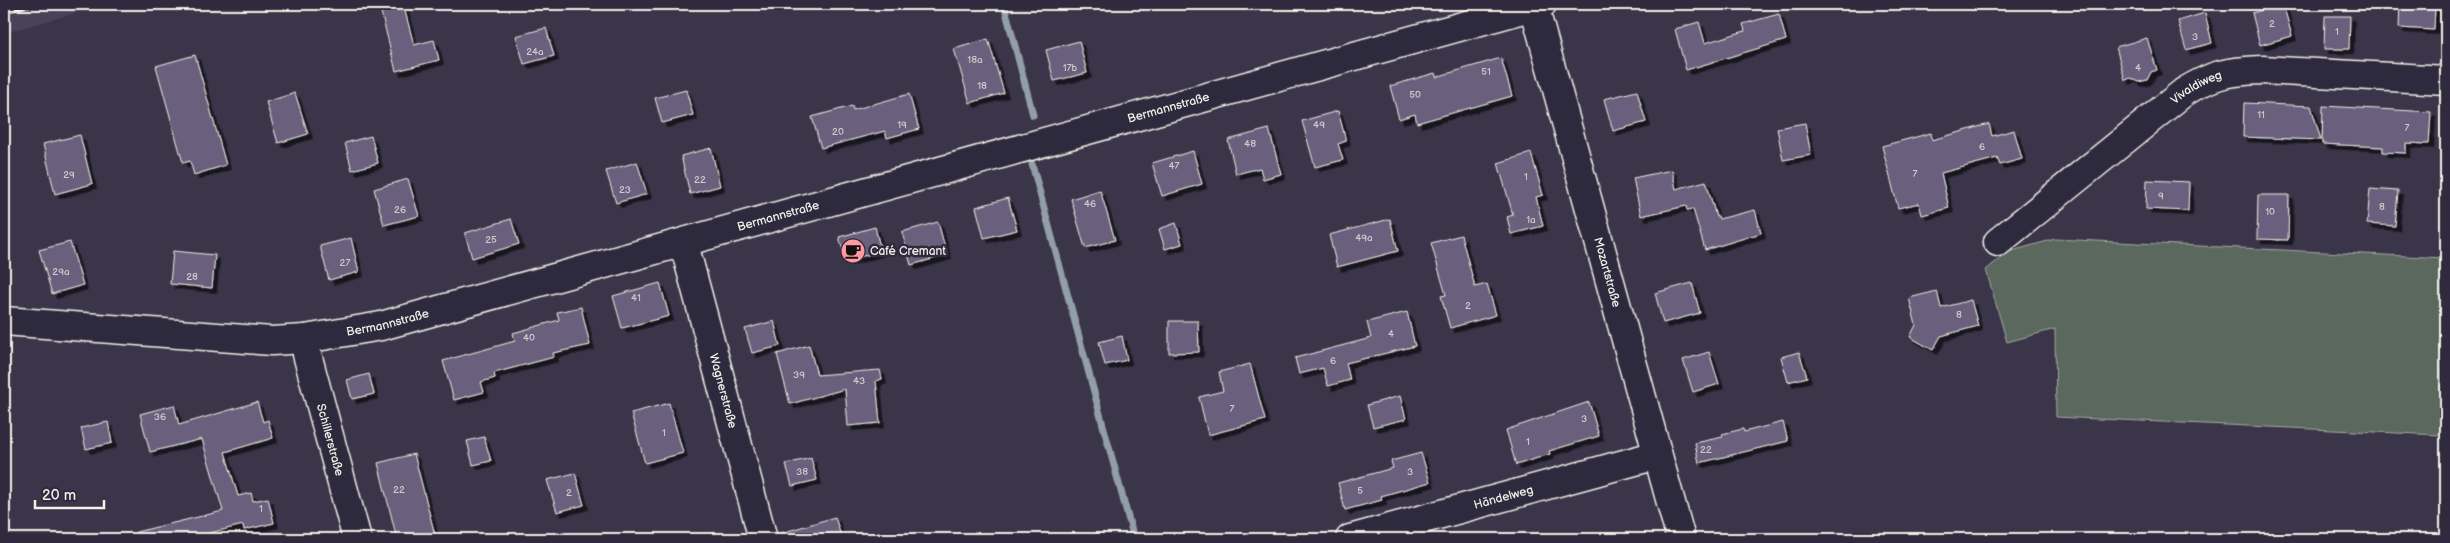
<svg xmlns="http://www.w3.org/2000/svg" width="2450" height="543" viewBox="0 0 2450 543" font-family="'Balsamiq Sans',sans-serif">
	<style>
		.built { fill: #494259 }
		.green { fill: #5a675d; stroke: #a7aca2 }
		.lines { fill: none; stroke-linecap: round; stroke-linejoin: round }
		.stream { stroke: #939fa8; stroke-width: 7 }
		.building { fill: #6a5f7c; stroke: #f4f1e8; filter: url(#shadow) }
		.minor-casing { stroke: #f4f1e8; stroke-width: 31 }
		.minor { stroke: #2f2a3d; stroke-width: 28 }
		.rail-casing { stroke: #f4f1e8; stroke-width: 5.5 }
		.rail { stroke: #2f2a3d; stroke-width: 4; stroke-dasharray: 11; stroke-linecap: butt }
		.labels { text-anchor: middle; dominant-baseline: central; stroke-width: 5; stroke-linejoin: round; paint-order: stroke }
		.number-label { font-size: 10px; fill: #d2cccd }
		.street-label { font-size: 12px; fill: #f4f1e8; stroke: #2f2a3d }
		.poi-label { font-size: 12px; fill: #f4f1e8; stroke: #2f2a3d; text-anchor: start }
	</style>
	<defs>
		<filter id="shadow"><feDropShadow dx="4.5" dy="4.5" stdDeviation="0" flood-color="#0009"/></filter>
	</defs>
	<rect width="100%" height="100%" fill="#3b354a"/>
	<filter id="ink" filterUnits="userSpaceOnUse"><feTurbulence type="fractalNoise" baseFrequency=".02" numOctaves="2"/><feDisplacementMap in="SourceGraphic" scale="10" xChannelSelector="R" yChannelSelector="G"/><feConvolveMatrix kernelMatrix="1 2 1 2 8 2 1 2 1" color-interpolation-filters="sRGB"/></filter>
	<g filter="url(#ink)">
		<path class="built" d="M4,4H108L4,33Z"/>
		<path class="green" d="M2055,239L2446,258L2440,435L2056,417L2055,329L2007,342L1986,270L2008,252Z"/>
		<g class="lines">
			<path class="stream" d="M1004,4L1033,115
				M1032,164L1134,539"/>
		</g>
		<path class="building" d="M379,4H403L414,45L434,40L439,60L396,71Z
			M2283,4L2292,36L2260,45L2252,13Z
			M2400,4H2435L2434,30L2399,28Z
			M2205,13L2212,43L2186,50L2178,21Z
			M1779,14L1786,40L1686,70L1675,29L1699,22L1705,43L1745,31L1743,24Z
			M2325,16H2350L2349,49H2324Z
			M546,28L554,56L524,64L516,36Z
			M2147,38L2157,70L2151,72L2147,80L2139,82L2131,78L2125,80L2116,47Z
			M988,39L1004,93L970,103L954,49Z
			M1079,41L1087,73L1054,81L1046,50Z
			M195,55L226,165L194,175L190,161L183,163L156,66Z
			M1501,58L1512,96L1417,123L1415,114L1399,119L1390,86L1435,73L1436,77Z
			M686,90L693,115L662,123L655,98Z
			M1637,91L1646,122L1613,131L1604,99Z
			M295,93L308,134L278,143L266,102Z
			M909,94L919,129L887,138L885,131L821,148L812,117L852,106L853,110Z
			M2244,103L2311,106L2321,140L2243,137Z
			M2323,106L2431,112L2429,144L2406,143V153L2383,152V147L2322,144Z
			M1338,111L1346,141L1338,144L1343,160L1315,167L1302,121Z
			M1805,123L1811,155L1783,160L1777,128Z
			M1989,124L1992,136L2014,130L2022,159L2000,165L1997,158L1941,173L1949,208L1922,215L1919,203L1898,208L1882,146L1931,133L1932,140Z
			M1269,129L1281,174L1263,179L1260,168L1236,174L1228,140Z
			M80,135L92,184L55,194L43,144Z
			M371,136L378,163L352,170L345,143Z
			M711,148L720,186L690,194L681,156Z
			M1193,151L1202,184L1162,196L1152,163Z
			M1531,153L1543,195L1536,197L1543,226L1511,234L1507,217L1513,215L1498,163Z
			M637,162L647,194L616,203L606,171Z
			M1672,170L1676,189L1706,181L1716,217L1718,216L1719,219L1755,210L1761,233L1705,250L1693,209L1687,210L1686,206L1641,216L1633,178Z
			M408,179L419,216L384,225L374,189Z
			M2147,180L2189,182L2188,211L2146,209Z
			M2370,189L2398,191L2395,226L2367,224Z
			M1100,190L1115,240L1085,248L1071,199Z
			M2258,195H2289L2288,240L2257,239Z
			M1008,198L1017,230L984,238L976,207Z
			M511,219L519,244L472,258L465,233Z
			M1390,219L1398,251L1337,267L1329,235Z
			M938,222L947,255L911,265L902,232Z
			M1176,223L1182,244L1165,249L1159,229Z
			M875,227L881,251L846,261L839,237Z
			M1461,235L1475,287L1487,284L1496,315L1450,328L1441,296L1446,295L1431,243Z
			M351,238L359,272L329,280L320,246Z
			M70,242L83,285L52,294L39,250Z
			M173,251L215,255L212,288L170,284Z
			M660,283L669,316L622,328L613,296Z
			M1692,283L1700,313L1663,323L1655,293Z
			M1937,291L1941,308L1971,300L1978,326L1941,336L1933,350L1910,337L1916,325L1909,298Z
			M581,307L590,345L553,353L554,357L494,373L495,378L481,382L484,392L454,400L443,361L515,341L513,333L559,320L557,312Z
			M1407,312L1415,346L1346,363L1350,380L1328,386L1323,368L1299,374L1295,358L1371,338L1367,322Z
			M774,321L780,346L752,353L745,329Z
			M1169,321H1198L1199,352L1169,353Z
			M1122,336L1127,360L1105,365L1099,342Z
			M809,345L817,375L880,370L882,379L876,381L880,423L848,426L845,389L790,404L777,354Z
			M1709,352L1719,384L1693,392L1683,360Z
			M1799,352L1807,377L1788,382L1781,357Z
			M1250,364L1265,420L1208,435L1199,397L1223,391L1219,372Z
			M369,374L374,394L352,399L347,380Z
			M1400,396L1406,419L1373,427L1367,405Z
			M257,402L263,422L268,420L273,438L225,452L238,496L251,493L253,501L268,498L274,523L244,530L243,525L185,539H137L136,532L223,511L202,439L150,452L140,414L174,405L179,425Z
			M1589,402L1599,436L1549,451L1550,454L1516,465L1506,430Z
			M669,403L683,453L645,463L631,413Z
			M108,422L112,443L86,449L81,428Z
			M1783,422L1788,441L1699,463L1695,443L1723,437L1722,434L1743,429L1744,432Z
			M484,437L491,461L473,465L467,441Z
			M1421,453L1430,482L1381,496L1382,500L1345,510L1338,483L1393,468L1391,461Z
			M414,454L436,539H397L378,463Z
			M811,458L817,480L792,486L786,464Z
			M575,473L584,505L557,512L547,480Z
			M835,517L842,539H778V534Z"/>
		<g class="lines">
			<defs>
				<g id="minor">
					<path id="s1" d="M1534,6L1681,539"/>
					<path id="s2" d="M1998,242L2184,92C2213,74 2228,71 2262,70L2446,80"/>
					<path id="s3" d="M684,244L763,539"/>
					<path id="s4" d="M4,321L272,341L305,339L381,326L1542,4"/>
					<path id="s5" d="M305,339L307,354L357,539"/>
					<path id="s6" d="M1350,539L1657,455"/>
				</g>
			</defs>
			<use href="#minor" class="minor-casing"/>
			<use href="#minor" class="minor"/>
			<defs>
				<path id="rail" d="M4,11L31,4"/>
			</defs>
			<use href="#rail" class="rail-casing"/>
			<use href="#rail" class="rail"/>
		</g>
	</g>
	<defs>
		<symbol id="cafe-disc" viewBox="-11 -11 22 22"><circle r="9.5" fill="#ff9aa2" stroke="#2f2a3d"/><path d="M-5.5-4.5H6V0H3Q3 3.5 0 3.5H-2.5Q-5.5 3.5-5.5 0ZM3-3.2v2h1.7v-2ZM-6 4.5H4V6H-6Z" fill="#111"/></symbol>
	</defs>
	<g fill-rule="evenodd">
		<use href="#cafe-disc" x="839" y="237" width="28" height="28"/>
	</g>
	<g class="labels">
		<g class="number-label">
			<text x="2272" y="24">2</text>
			<text x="2337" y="32">1</text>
			<text x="2195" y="37">3</text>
			<text x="535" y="52">24a</text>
			<text x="975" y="60">18a</text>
			<text x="1070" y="68">17b</text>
			<text x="2138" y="68">4</text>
			<text x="1486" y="72">51</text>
			<text x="982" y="86">18</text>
			<text x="1415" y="95">50</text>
			<text x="2261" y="115">11</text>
			<text x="902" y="125">19</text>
			<text x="1319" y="125">49</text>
			<text x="2407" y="128">7</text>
			<text x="838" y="132">20</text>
			<text x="1250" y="144">48</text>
			<text x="1982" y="147">6</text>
			<text x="1174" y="166">47</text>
			<text x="1915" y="174">7</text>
			<text x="69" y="175">29</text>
			<text x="1526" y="177">1</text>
			<text x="700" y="180">22</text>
			<text x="625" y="190">23</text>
			<text x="2161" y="196">9</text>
			<text x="1090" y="204">46</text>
			<text x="2382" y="207">8</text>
			<text x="400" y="210">26</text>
			<text x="2270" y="212">10</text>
			<text x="1531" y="220">1a</text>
			<text x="1364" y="238">49a</text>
			<text x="491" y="240">25</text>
			<text x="345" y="263">27</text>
			<text x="61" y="272">29a</text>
			<text x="192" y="277">28</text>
			<text x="636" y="298">41</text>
			<text x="1468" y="306">2</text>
			<text x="1959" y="315">8</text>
			<text x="1391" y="334">4</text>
			<text x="529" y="338">40</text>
			<text x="1333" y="361">6</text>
			<text x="799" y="375">39</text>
			<text x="859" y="381">43</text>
			<text x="1232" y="409">7</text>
			<text x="160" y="417">36</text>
			<text x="1584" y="419">3</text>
			<text x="664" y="433">1</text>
			<text x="1528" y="442">1</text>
			<text x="1706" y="450">22</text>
			<text x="802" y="472">38</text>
			<text x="1410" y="472">3</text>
			<text x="399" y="490">22</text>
			<text x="1360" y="491">5</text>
			<text x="569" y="493">2</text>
			<text x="261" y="509">1</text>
		</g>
		<g class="street-label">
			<text stroke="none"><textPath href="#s2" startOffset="252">Vivaldiweg</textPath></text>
			<text stroke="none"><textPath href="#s4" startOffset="1196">Bermannstraße</textPath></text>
			<text stroke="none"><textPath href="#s4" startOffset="791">Bermannstraße</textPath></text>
			<text stroke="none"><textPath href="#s1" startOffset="276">Mozartstraße</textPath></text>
			<text stroke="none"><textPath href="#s4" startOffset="386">Bermannstraße</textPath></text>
			<text stroke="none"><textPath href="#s3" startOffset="152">Wagnerstraße</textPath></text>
			<text stroke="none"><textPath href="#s5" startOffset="104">Schillerstraße</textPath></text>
			<text stroke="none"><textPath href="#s6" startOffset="159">Händelweg</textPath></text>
		</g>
		<g class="poi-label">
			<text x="870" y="251">Café Cremant</text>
		</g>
	</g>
	<rect width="2450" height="543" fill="none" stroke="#2f2a3d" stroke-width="20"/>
	<rect x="10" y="10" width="2430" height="523" fill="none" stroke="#f4f1e8" stroke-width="2" filter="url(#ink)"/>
	<path d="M35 500v8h69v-8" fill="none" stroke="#f4f1e8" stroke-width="2.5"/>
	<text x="42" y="500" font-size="15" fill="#f4f1e8" stroke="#2f2a3d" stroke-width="4" paint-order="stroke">20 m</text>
</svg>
